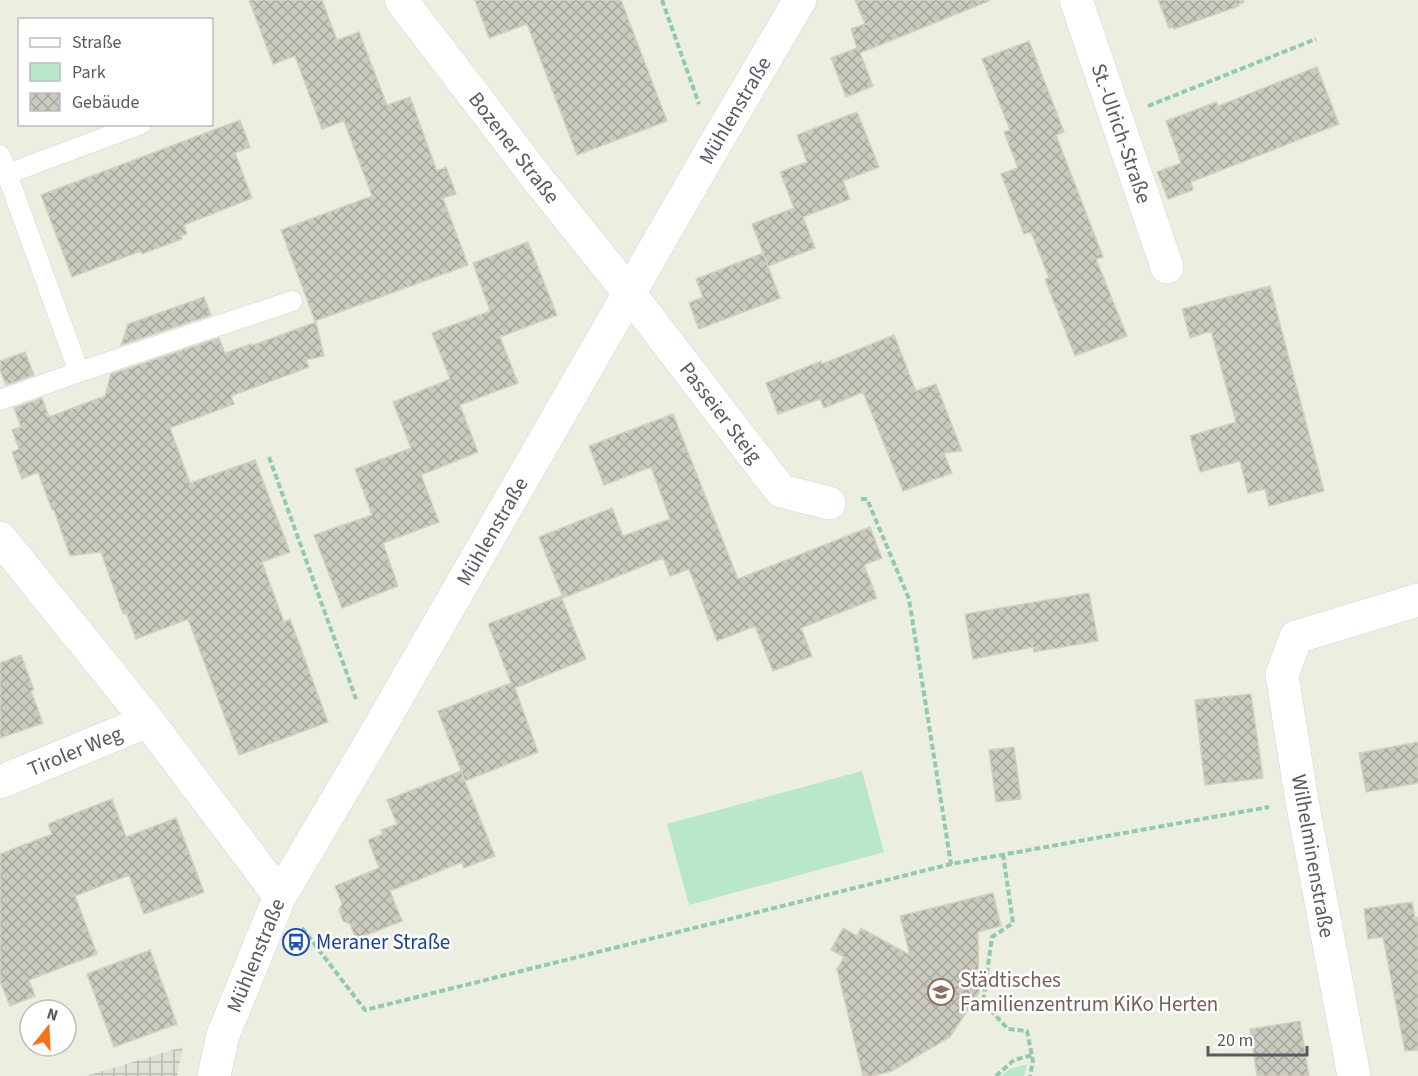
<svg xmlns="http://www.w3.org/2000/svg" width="1418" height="1076" viewBox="0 0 1418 1076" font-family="'Source Sans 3',sans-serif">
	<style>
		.industrial { fill: url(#industrial-grid) }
		.green { fill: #b8e8c7 }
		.park { fill: url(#park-tufts) }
		.building { fill: url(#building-cross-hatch); stroke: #d3d3bd; stroke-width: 1.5 }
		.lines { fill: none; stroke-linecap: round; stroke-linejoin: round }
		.service-casing { stroke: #d3d3db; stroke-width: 21 }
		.minor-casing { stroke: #d3d3db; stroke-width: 34 }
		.path { stroke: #91cab2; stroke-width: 4; stroke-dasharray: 6 3; stroke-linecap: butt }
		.service { stroke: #fff; stroke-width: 20 }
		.minor { stroke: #fff; stroke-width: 33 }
		.labels { text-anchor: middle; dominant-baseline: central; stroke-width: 5; stroke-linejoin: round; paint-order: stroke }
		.street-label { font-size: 21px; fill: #585a62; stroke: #fff }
		.transit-label { font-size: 21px; fill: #164399; stroke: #fff; text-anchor: start }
		.education-label { font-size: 21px; fill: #785e54; stroke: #fff; text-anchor: start }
	</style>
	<defs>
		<pattern id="industrial-grid" width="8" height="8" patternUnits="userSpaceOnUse" patternTransform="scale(1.5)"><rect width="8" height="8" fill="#e0e1d7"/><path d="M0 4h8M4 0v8" fill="none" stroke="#b8b9b2"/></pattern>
		<pattern id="park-tufts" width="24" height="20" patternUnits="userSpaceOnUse" patternTransform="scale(1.5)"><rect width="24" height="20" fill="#b8e8c7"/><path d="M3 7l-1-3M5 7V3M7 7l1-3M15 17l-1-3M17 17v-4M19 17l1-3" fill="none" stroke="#98bfa5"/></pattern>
		<pattern id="building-cross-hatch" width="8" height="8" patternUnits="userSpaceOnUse" patternTransform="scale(1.5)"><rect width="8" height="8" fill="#cacabe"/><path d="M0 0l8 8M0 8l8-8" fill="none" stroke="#a7a79e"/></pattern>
	</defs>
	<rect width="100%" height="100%" fill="#eceedf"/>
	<path class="industrial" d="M183,1047L177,1076H86Z"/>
	<path class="green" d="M862,771L884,852L689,905L667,824Z"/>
	<path class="park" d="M1027,1064L1024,1076H1001L1010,1069Z"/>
	<path class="building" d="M249,0H322L337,40L359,32L387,105L410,97L437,171L446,167L456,194L443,198L468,265L315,321L281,230L372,196L344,121L322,129L295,56L273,64Z
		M475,0H621L667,121L577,155L527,24L489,38Z
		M855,0H989V1L860,53L873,86L846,97L831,58L857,48L851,29L865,24Z
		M1158,0H1243L1244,2L1239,4V6L1174,29L1173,27L1169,28Z
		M1029,41L1064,132L1056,135L1103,257L1096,259L1127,336L1075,356L1045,279L1049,278L1031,232L1024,234L1001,174L1018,168L1004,132L1010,130L982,59Z
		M1317,67L1339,124L1191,182L1193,190L1168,199L1157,172L1181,163L1166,121L1216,102L1218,106Z
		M857,112L879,167L843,181L850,199L803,217L815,248L768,266L752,224L794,208L780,172L807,162L797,135Z
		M240,120L250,147L235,153L252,198L184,225L187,234L181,236L182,239L142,254L141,251L72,277L41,195Z
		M528,242L557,315L500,337L518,383L460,405L478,452L421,475L439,522L383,543L398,586L342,608L314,535L372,515L355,469L411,448L393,402L450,379L432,333L490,311L473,263Z
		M763,253L780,298L699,329L689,303L703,297L696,279Z
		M1270,286L1324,491L1269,506L1265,489L1248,493L1240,461L1200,472L1190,436L1236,422L1211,331L1190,338L1182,309Z
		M204,297L211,315L121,345L128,324Z
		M316,322L324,356L306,360L309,367L231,396L234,404L170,428L190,483L255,460L290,552L262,562L284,622L290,619L328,722L239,755L188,619L136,639L126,613L123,614L101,552L70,556L54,510H52L38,472L22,479L12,452L19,449L12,430L21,427L14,408L42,398L49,417L105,396L111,374L219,338L225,353L251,344V346Z
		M894,335L916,391L936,384L962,451L944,453L952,473L903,491L863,392L824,408L820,399L778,414L766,383L821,361L822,364Z
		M25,352L34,375L6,385L0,370V361Z
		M673,414L738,579L870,527L882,558L864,565L877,598L801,628L812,656L773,671L755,626L717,641L689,569L670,576L663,558L563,598L539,537L612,508L623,536L670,519L651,467L604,485L589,446Z
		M1089,593L1098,641L1034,652L1033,647L973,659L965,614Z
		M561,596L586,659L515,688L538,752L465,781L438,711L511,683L488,624Z
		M21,655L34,690L31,691L43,723L0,738V663Z
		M1251,694L1263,778L1205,785L1195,700Z
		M1418,742V783L1366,792L1359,753Z
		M1014,747L1021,799L996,802L989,750Z
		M461,771L495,856L464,868L462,862L390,891L402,921L356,939L350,924L343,921L339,910L342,904L335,886L379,868L368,840L383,834L381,830L397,824L387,800Z
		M112,799L126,837L176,818L204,892L144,914L129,875L75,896L97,954L29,980L35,996L10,1006L0,981V854L52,834L48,824Z
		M993,893L1001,926L978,932L979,993L950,1037L892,1071L872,1076H863L837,969L844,957L831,950L843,928L857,936L861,928L910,955L900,916Z
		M1412,902L1415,918L1418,917V1050L1405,1051L1383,937L1368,939L1364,909Z
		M150,950L177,1024L114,1047L87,974Z
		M1300,1021L1309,1076H1257L1250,1029Z"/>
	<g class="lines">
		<defs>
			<path id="service" d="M0,155L79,372L292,301
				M7,174L141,124
				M0,400L79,372"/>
			<g id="minor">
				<path id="s1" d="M401,0L537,178L630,294L781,491L829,503"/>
				<path id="s2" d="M1076,0L1167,267"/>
				<path d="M0,538L148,721L280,896"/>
				<path id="s3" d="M0,782L148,721"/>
				<path id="s4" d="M214,1076L223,1035L280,896L371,742L714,146L800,0"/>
				<path d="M1354,1076L1302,801L1282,675L1296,637L1418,600"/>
			</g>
		</defs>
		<use href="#service" class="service-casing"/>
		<use href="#minor" class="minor-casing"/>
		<path class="path" d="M662,0L699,104
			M1148,106L1316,39
			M269,457L356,699
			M861,499H867L909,599L951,864
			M1003,854L1013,923L992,937L983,1002L1008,1029L1027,1031L1033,1061L1030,1076
			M302,928L365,1010L951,864L1269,807
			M996,1076L1014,1060L1032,1055"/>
		<use href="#service" class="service"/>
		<use href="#minor" class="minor"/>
	</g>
	<defs>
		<symbol id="bus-ring" viewBox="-11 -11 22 22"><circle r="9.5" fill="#fff" stroke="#1a4fb4" stroke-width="1.5"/><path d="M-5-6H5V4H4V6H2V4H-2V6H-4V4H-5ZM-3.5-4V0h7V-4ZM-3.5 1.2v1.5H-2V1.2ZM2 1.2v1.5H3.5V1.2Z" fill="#1a4fb4"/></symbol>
		<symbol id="school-ring" viewBox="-11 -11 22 22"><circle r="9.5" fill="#fff" stroke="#8d6e63" stroke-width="1.5"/><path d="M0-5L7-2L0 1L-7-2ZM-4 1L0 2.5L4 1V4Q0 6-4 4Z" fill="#8d6e63"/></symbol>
	</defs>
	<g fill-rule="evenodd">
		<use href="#bus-ring" x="281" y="927" width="30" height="30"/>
		<use href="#school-ring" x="926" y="977" width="30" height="30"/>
	</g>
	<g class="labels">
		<g class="street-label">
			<text stroke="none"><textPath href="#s4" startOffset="1100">Mühlenstraße</textPath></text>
			<text stroke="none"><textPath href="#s2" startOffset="141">St.-Ulrich-Straße</textPath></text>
			<text stroke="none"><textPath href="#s1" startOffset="186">Bozener Straße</textPath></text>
			<text stroke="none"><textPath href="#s1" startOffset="522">Passeier Steig</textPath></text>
			<text stroke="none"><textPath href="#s4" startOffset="614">Mühlenstraße</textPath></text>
			<text stroke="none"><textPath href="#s3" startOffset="81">Tiroler Weg</textPath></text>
			<text transform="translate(1313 856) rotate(80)">Wilhelminenstraße</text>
			<text stroke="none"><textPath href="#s4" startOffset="128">Mühlenstraße</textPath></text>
		</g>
		<g class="transit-label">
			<text x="316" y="942">Meraner Straße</text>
		</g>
		<g class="education-label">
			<text x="960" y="980">Städtisches<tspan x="960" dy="24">Familienzentrum KiKo Herten</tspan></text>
		</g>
	</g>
	<rect x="18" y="18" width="195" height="108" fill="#ffffff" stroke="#bcbdc0" stroke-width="1.5"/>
	<rect x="30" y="38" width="30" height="9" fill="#ffffff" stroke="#bcbdc0" stroke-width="1.5"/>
	<text x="72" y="48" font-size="18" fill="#585a62">Straße</text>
	<rect x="30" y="63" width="30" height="18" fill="#b8e8c7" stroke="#bcbdc0" stroke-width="1.5"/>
	<text x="72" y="78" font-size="18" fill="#585a62">Park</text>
	<rect x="30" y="93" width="30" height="18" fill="url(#building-cross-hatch)" stroke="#bcbdc0" stroke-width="1.5"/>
	<text x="72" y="108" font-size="18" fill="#585a62">Gebäude</text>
	<g transform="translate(48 1028) rotate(18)"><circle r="28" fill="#ffffff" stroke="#bcbdc0" stroke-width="1.5"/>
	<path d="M0-4.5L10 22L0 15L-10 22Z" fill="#fb6f17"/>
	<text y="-9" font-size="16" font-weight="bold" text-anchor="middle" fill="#585a62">N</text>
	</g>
	<path d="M1208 1046v9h99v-9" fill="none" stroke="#585a62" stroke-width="3"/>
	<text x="1217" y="1046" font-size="18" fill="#585a62" stroke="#ffffff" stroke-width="4.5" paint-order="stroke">20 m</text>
</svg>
